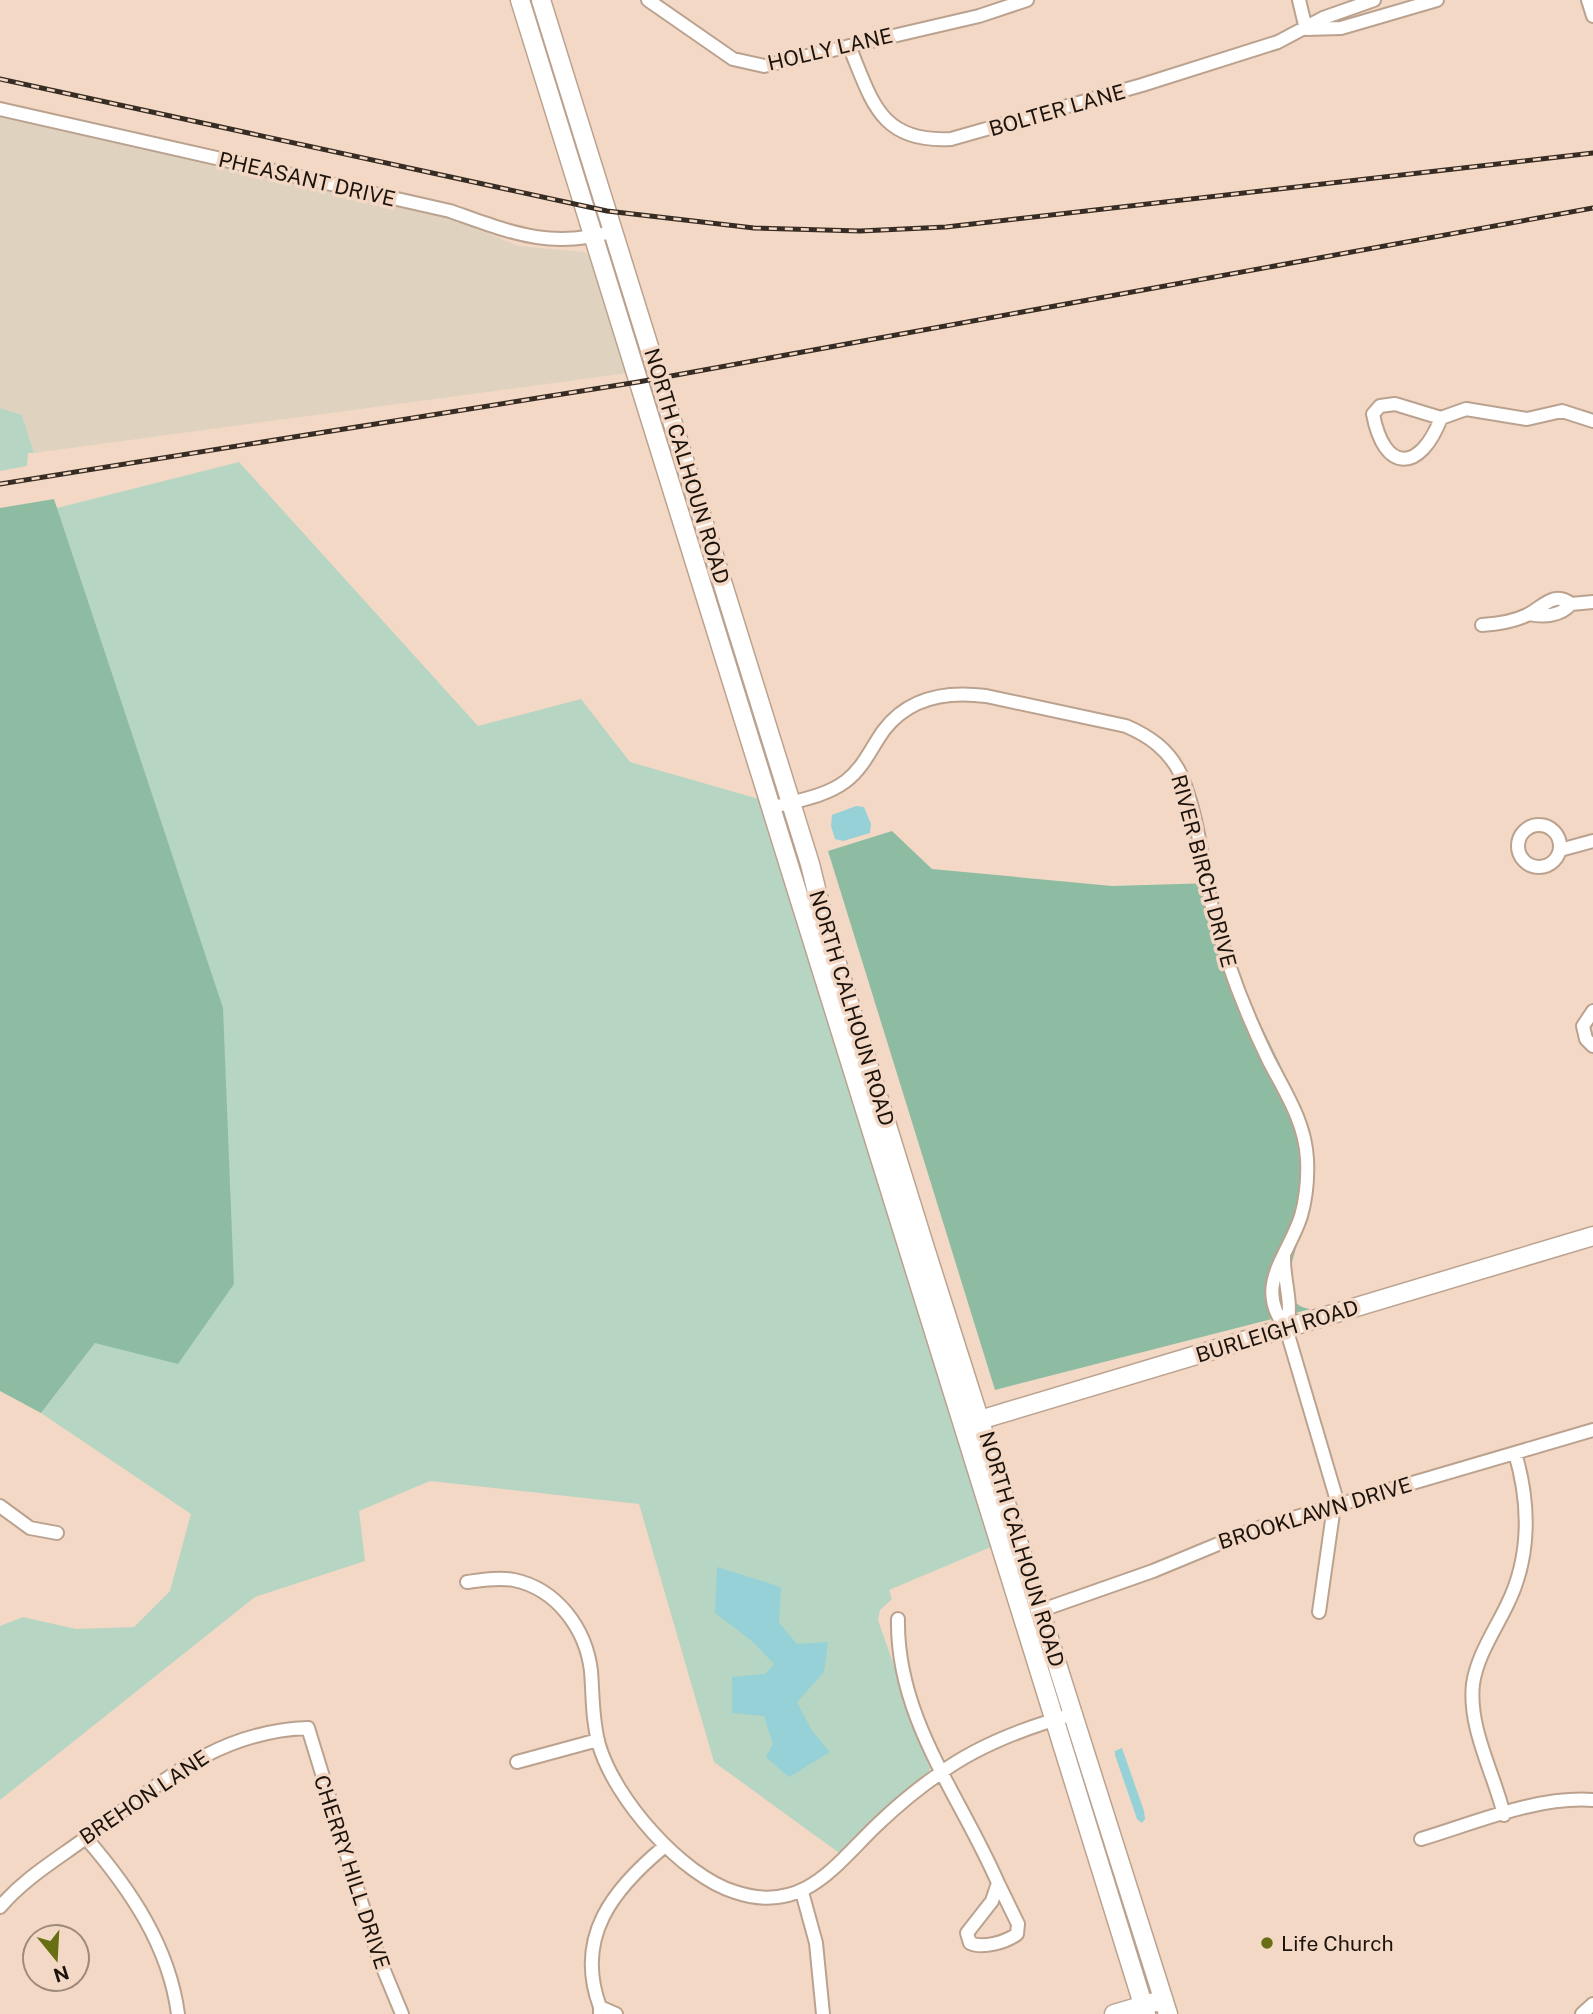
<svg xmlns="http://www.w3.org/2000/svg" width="1593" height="2014" viewBox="0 0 1593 2014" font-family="'Public Sans',sans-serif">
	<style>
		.industrial { fill: #dfd3bf }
		.green { fill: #b7d5c3 }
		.forest { fill: #8ebca2 }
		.water { fill: #95d1d6 }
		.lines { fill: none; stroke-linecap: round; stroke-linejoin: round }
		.street-casing { stroke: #bba28f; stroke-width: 16 }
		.secondary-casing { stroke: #bba28f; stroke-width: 21 }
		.street { stroke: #fff; stroke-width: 12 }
		.secondary { stroke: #fff; stroke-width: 18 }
		.rail-casing { stroke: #372c23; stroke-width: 5 }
		.rail { stroke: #f3d9c5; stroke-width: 2.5; stroke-dasharray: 8; stroke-linecap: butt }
		.poi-dot { fill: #676e14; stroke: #f3d9c5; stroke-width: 2.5 }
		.labels { text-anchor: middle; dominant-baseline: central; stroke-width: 7; stroke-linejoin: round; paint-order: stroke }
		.street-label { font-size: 21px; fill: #1c130c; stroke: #f3d9c5 }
		.poi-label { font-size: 21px; fill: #1c130c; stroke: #f3d9c5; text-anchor: start }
	</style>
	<rect width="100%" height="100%" fill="#f3d9c5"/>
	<path class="industrial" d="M0,117L444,216L519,246L585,252L594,262L628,373L34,453L22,415L0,408Z"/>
	<path class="green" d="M0,408L22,415L34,453H28L27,466L0,471Z
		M239,462L478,726L581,699L630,762L759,799L893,1219L908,1280L991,1547L889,1590L892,1599L880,1610L878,1620L930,1768L927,1776L842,1855L714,1762L639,1504L430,1481L359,1511L365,1561L255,1597L0,1800V1626L23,1617L76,1629L134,1627L170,1591L191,1514L41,1413L95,1343L57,508Z"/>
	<path class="forest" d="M54,499L223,1008L234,1284L178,1364L95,1343L41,1413L0,1391V508Z
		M892,831L932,869L1112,886L1212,883L1226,935L1250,1002L1304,1114C1313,1142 1316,1171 1312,1200C1308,1224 1264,1304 1311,1309L995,1390L828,851Z"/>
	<path class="water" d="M856,806L864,807L871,824L870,833L843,841L835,839L831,826L832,815Z
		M717,1567L781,1587L779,1623L797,1644L828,1642L824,1672L797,1702L812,1731L830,1752L789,1777L766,1757L773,1744L764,1716L732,1713V1677L765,1674L774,1664L752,1641L715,1613Z
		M1122,1748L1144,1811L1145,1819L1142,1823L1137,1819L1115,1755V1751Z"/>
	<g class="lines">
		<defs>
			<path id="street" d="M648,0L733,59L764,66L979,16L1027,0
				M1299,0L1306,29
				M1588,0L1593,16
				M1306,29L1341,28L1437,0
				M849,46C872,100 879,143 951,139L1142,85L1278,42L1323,18L1374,0
				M0,109L450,211C510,232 550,250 614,231
				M1441,418C1420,473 1384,473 1373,414L1380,406L1395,404L1441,418L1466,409L1527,419L1562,411L1593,421
				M1529,614C1544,617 1561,616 1571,604L1593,602
				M1482,625C1497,624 1513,622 1527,615C1542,608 1554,590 1571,604
				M770,808C795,801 825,797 846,781C864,767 871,748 884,730C909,697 948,691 986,696L1126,726C1149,736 1168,749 1180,773C1198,813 1202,864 1212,907C1225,960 1245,1012 1269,1061C1285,1092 1305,1122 1307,1159C1308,1178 1306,1198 1301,1216C1288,1257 1253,1286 1286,1328L1338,1504
				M1518 846a21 21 0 1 1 42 0a21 21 0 1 1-42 0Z
				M1560,850L1593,841
				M1593,1011L1583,1026L1586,1039L1593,1046
				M1284,1256C1283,1281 1294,1304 1286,1328
				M0,1506L30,1528L57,1533
				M467,1582C482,1580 499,1577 514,1580C557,1589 586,1629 591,1671C593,1696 592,1720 599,1745C615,1799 681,1875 735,1892C804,1915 835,1865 878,1824C897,1806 917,1789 939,1774C978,1745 1027,1727 1074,1714
				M1042,1610L1153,1571L1252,1530L1593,1430
				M1319,1612L1334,1506
				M898,1619C896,1718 961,1797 998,1883
				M517,1762L598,1740
				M1504,1815C1494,1773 1468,1728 1473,1684C1477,1656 1495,1630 1507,1605C1531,1557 1530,1503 1515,1453
				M86,1838C130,1889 169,1946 178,2014
				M1421,1839C1475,1823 1536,1796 1593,1800
				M998,1883L1018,1924L1017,1934C1006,1942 983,1949 970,1943L967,1933L992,1901Z
				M802,1892L816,1943L823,2014
				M0,1907C26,1877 56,1860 87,1837C157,1786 216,1731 308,1728L378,1956L402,2014
				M600,2007C574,1937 613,1889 665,1846
				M600,2014V2007L616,2014
				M1582,2014L1593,2004"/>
			<path id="secondary" d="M520,0L1146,2014
				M541,0L810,864L825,925L925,1248L1168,2014
				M973,1422L1593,1236
				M1114,2014L1155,2002"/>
		</defs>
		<use href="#street" class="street-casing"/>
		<use href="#secondary" class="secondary-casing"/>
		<use href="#street" class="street"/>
		<use href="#secondary" class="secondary"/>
		<defs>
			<path id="rail" d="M0,79L607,211L754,228L860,231L946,227L1593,153
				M0,484L638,382L1593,208"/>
		</defs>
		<use href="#rail" class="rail-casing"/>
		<use href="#rail" class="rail"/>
	</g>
	<circle class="poi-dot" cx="1267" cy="1943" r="7"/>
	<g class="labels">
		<g class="street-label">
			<text transform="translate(830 49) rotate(-13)">HOLLY LANE</text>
			<text transform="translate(1057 110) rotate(-16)">BOLTER LANE</text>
			<text transform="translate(307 179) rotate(13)">PHEASANT DRIVE</text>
			<text transform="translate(687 466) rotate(73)">NORTH CALHOUN ROAD</text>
			<text transform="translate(1204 871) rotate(75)">RIVER BIRCH DRIVE</text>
			<text transform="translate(852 1008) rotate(73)">NORTH CALHOUN ROAD</text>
			<text transform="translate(1277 1331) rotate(-17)">BURLEIGH ROAD</text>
			<text transform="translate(1315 1513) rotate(-17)">BROOKLAWN DRIVE</text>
			<text transform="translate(1022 1549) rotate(73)">NORTH CALHOUN ROAD</text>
			<text transform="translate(144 1797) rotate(-34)">BREHON LANE</text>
			<text transform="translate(352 1872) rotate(72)">CHERRY HILL DRIVE</text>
		</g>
		<g class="poi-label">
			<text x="1281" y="1943">Life Church</text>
		</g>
	</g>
	<g transform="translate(56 1958) rotate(162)"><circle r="33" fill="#f3d9c5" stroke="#9d8a7b" stroke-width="2"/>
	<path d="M0-5L12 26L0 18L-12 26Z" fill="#676e14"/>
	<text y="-10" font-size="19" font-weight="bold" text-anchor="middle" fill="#1c130c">N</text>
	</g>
</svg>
